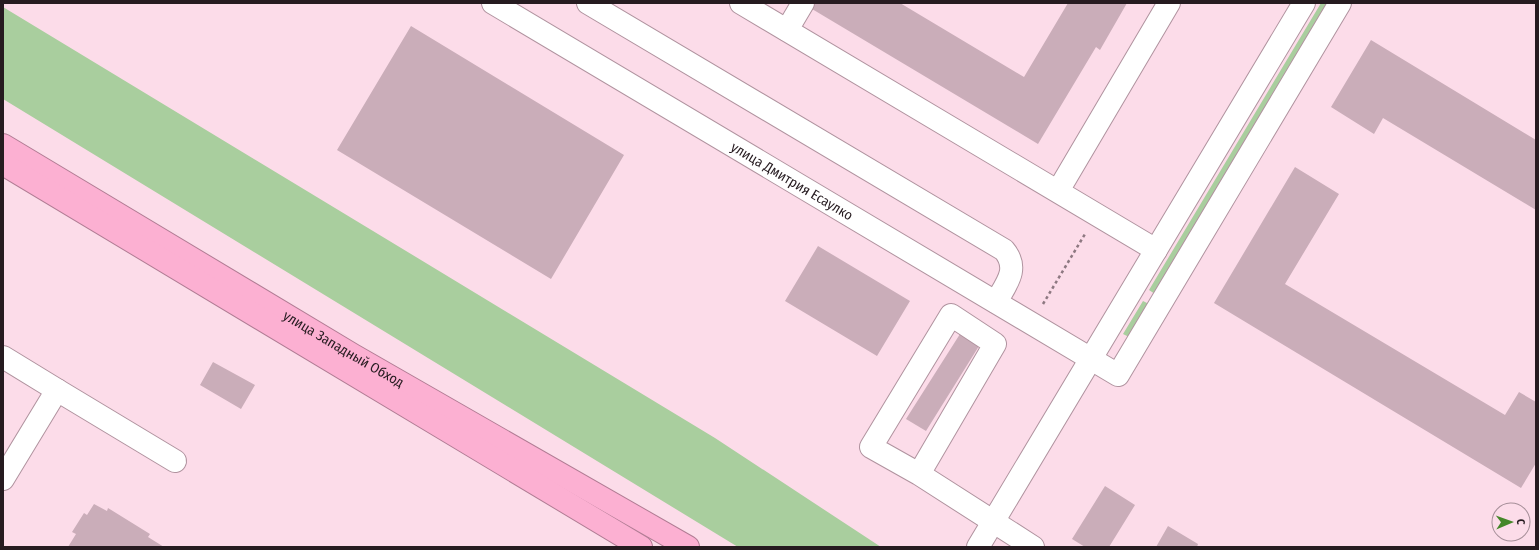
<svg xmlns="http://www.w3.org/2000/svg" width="1539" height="550" viewBox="0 0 1539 550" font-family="'Fira Sans Condensed',sans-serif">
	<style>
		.green { fill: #a9ce9e }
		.building { fill: #caadb9 }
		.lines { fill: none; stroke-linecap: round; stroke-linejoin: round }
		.minor-casing { stroke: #b0939f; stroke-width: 24 }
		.highway-casing { stroke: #b17c94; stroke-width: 24 }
		.path { stroke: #8d7881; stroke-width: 2.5; stroke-dasharray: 3 3; stroke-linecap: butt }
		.minor { stroke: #fff; stroke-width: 22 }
		.highway { stroke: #fcb0d2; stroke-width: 22 }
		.labels { text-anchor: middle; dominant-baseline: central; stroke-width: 3; stroke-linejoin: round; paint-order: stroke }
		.street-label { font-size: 14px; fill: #261b20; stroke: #fcdce9 }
	</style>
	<rect width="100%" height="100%" fill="#fcdce9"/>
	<path class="green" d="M1321,3H1330L1155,294L1149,290Z
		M3,7L715,438L881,547H738L3,99Z
		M1143,301L1149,304L1129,337L1123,334Z"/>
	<path class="building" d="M802,3H900L1024,77L1068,3H1127L1100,50L1096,47L1038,144Z
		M411,26L624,155L551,279L337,150Z
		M1371,40L1536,140V210L1383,118L1374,134L1331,107Z
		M1295,167L1339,194L1285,284L1505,415L1519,392L1536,402V463L1521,488L1214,303Z
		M818,246L910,301L877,356L785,301Z
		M960,334L979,346L926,431L906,419Z
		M213,362L255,385L241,409L200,385Z
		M1105,486L1135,505L1109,547H1085L1072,539Z
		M94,504L107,511L108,508L150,534L148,537L164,547H68L76,534L72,532L84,513L87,515Z
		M1168,526L1198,544L1197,547H1156Z"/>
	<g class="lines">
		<defs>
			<g id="minor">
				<path id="s1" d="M493,3L1118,375L1340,3"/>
				<path d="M588,3L1004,250C1020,269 1006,284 996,302"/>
				<path d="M741,3L1156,250"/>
				<path d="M787,30L803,3"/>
				<path d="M1058,191L1169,3"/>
				<path d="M3,357L57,390L3,479"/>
				<path d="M57,390L175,461"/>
				<path d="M919,474L995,344L951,315L871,447L919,474L1033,547"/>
				<path d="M978,547L1304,3"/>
			</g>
			<g id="highway">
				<path id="s2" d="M3,145L353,355L688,547"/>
				<path d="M3,164L641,547"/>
			</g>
		</defs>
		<use href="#minor" class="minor-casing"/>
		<use href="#highway" class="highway-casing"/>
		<path class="path" d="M1043,304L1085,234"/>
		<use href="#minor" class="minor"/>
		<use href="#highway" class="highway"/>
	</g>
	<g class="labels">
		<g class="street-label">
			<text stroke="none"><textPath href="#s1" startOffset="348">улица Дмитрия Есаулко</textPath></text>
			<text stroke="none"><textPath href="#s2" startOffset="397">улица Западный Обход</textPath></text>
		</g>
	</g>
	<rect width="1539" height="550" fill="none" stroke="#261b20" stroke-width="8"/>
	<g transform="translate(1511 522) rotate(88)"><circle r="19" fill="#fcdce9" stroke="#a68f99"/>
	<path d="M0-3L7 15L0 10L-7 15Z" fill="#448729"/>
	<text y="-6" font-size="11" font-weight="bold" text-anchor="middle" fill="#261b20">С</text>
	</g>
</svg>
